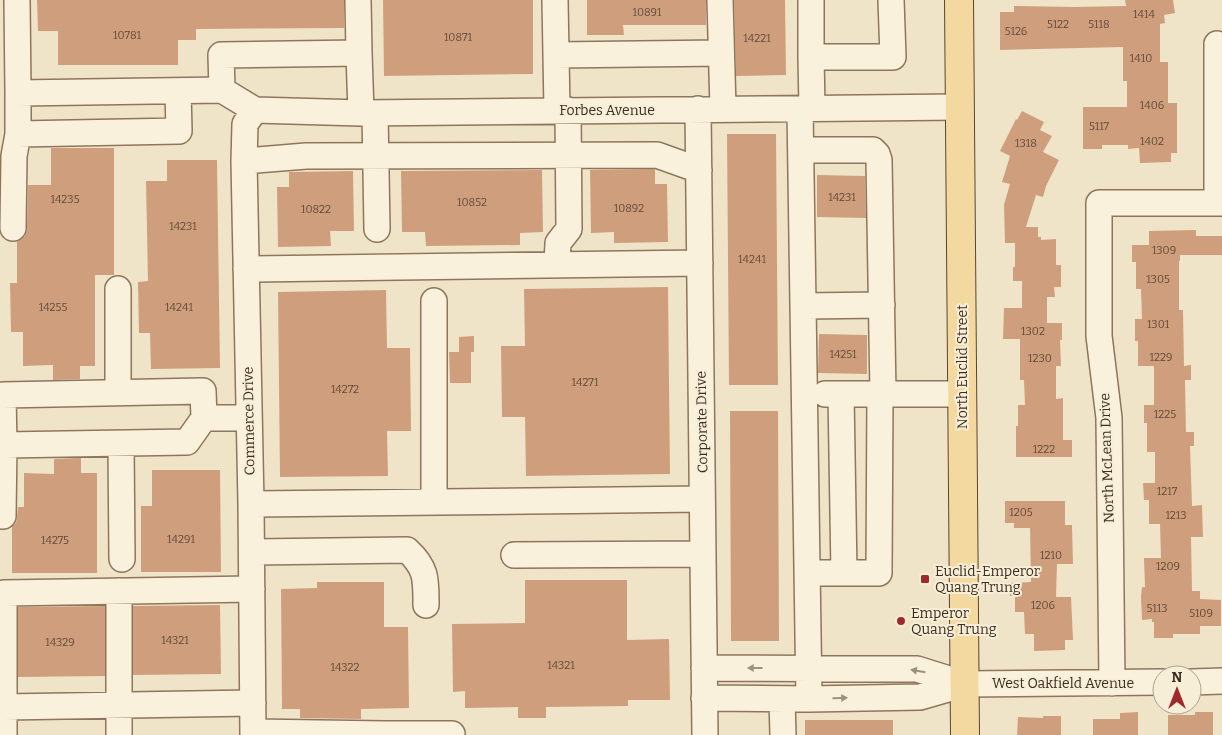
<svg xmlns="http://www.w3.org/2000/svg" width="1222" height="735" viewBox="0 0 1222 735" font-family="Bitter,serif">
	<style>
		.building { fill: #cf9f7d }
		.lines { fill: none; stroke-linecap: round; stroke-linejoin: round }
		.minor-casing { stroke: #8d765c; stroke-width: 28 }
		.major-casing { stroke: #5b4430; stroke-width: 30 }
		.minor { stroke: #faf1dc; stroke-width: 25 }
		.major { stroke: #f3d9a0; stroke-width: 28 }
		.oneway { fill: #9c907e }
		.poi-dot { fill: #9e2a2b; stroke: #f7eed8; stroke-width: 2 }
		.labels { text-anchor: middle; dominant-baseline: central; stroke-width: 4; stroke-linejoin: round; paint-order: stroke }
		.number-label { font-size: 11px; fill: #624a37 }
		.street-label { font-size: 14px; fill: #3d2e20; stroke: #f7eed8 }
		.poi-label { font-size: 14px; fill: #3d2e20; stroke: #f7eed8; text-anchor: start }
	</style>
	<rect width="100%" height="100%" fill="#f0e4c8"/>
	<path class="building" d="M37,0H344V28L196,29V40H178V65H58V31H38Z
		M383,0H533V74L384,76Z
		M587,0H706V25H623L624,35H587Z
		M734,0H785L786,75L736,76Z
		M1125,0H1173L1175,13L1164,15L1165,23L1160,24V62H1168V103H1177V153H1171V162L1140,163L1139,148L1128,149V145H1102V149H1083V107H1127V81H1123V47L1000,50V12H1014V6L1074,7L1126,6Z
		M1022,111L1044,122L1040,130L1052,136L1043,152L1059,160L1046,186L1043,197L1036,195L1026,227H1038V237H1041V240L1056,239V265H1061V287H1054L1055,297H1047V323H1062V340H1060L1061,366H1056V399L1063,398V440H1072V457H1016V426H1018V405H1025L1024,380H1020V339H1003L1004,308H1022V281H1013V267H1015V243H1005L1004,205L1010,184L1002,182L1010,156L1000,151L1016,119L1017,120Z
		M727,134H776L778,385H729Z
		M51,148H114V275H95V366H80V379L53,380V365L23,366V332H11L10,283H17V241L20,240L25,236L27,229L28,185H51Z
		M167,160H217L220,368L151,369L150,333H139L138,282L148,281L146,181H167Z
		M655,169V184H667L668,242L614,243V232L591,233L590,170Z
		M542,170L543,232L520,233V245L426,246L425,232H402L401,171Z
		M353,171L354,231H330L331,246L278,247L277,187H289V172Z
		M817,175L865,176L866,218L817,217Z
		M1196,230V236H1222V255H1180V261H1179V310H1183L1184,366L1191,365V380H1185L1186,432H1194V446H1190L1192,506L1202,505L1203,537H1191L1192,591H1200V599L1221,600V626H1200V634H1173V638H1154V622H1152V619L1142,620L1141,597L1142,587H1145L1144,558H1161L1160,524H1149V500H1144L1143,483H1155V452H1147V423H1144V405H1154V366H1138V341H1135V319H1142L1141,289H1136V262H1132V245H1149V231Z
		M668,287L670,474L526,476L525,417H502L501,346H525L524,289Z
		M386,290L387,348H410L411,431H387L388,476L280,477L278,292Z
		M819,334L867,335V374L818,373Z
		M474,336V352H471V383H450L449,352H459V337Z
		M730,411H778L779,641H731Z
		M77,458H81V473H97V573H12V526L16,523L17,517L18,507H24V473L54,474V459Z
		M152,470H220L221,572H141V506H152Z
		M1005,501H1065V525H1072L1073,564H1057L1056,597H1071L1073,640H1065V650L1034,651V634H1025L1024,612H1015V596H1010V583L1031,582L1030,528H1014V523H1005Z
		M525,580H627V640L669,639L670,700H628V706L546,707V718H518V707L465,708V691L453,692L452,624L525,623Z
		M317,582H384V627H408L409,708L361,709V719L300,718V709H282L281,589L317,588Z
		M220,605L221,674L133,675V606Z
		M105,606V676L18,677V607Z
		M1138,712V735H1093V719H1120V713Z
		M1195,712H1213V735H1168V715H1195Z
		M1043,716H1061V735H1017L1018,717L1043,718Z
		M805,720H893V735H805Z"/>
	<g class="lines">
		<defs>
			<path id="minor" d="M17,0L18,93L222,90L255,110L361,113L960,107
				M555,0L557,110
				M720,0L723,109
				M811,0V57
				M1217,44V203
				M359,53L361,113
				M556,55L721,53
				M222,90L221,55L359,53L358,0
				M18,93V134L179,131L178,91
				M812,108L811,57H893L891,0
				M698,109L705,735
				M800,109L809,699
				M375,113L377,229
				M801,150H873L877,154L879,160L883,394
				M244,161L306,156L657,155L699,170
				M13,228L14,156L18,134
				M557,264L558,243L569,229L568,110
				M246,269L700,263
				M118,289V392
				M434,301V502
				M804,306L882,305
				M825,394H962
				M841,394L844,573
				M204,418L203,391L3,395L4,445L187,442L204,418H249
				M121,444L122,559
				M251,504L702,499
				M3,516L4,445
				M252,552L407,550C427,568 426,580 426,605
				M514,555L703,554
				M807,573H879L880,394
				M119,591V735
				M704,668L917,669L965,684
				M1192,682L1222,681
				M1112,683L1109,418L1099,336V203H1222
				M704,698L809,699L920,697L965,684L1162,682
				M782,699L783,735
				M4,707L253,703
				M253,732L385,734
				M4,735V593L252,589
				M253,735L251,504L244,161L245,124L255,110
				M385,735V734H452"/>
			<path id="major" d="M959,0L965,735"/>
		</defs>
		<use href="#minor" class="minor-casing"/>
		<use href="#major" class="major-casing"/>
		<use href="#minor" class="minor"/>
		<use href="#major" class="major"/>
	</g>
	<defs><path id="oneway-solid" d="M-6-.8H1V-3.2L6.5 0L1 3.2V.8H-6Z" transform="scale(1.25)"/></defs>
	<g class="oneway">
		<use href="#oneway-solid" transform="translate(755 668) rotate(-180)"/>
		<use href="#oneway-solid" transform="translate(918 671) rotate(-170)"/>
		<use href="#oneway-solid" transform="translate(840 698) rotate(-1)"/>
	</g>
	<g class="poi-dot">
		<rect x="920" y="574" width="10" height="10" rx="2.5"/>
		<circle cx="901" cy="621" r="5"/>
	</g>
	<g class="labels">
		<g class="number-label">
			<text x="647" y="12">10891</text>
			<text x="1144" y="14">1414</text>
			<text x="1058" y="24">5122</text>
			<text x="1099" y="24">5118</text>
			<text x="1016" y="31">5126</text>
			<text x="127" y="35">10781</text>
			<text x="458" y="37">10871</text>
			<text x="757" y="38">14221</text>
			<text x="1141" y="58">1410</text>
			<text x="1152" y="105">1406</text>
			<text x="1099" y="126">5117</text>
			<text x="1152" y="141">1402</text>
			<text x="1026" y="143">1318</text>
			<text x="842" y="197">14231</text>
			<text x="65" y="199">14235</text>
			<text x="472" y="202">10852</text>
			<text x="629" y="208">10892</text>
			<text x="316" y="209">10822</text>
			<text x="183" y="226">14231</text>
			<text x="1164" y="250">1309</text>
			<text x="752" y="259">14241</text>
			<text x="1158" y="279">1305</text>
			<text x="53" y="307">14255</text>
			<text x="179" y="307">14241</text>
			<text x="1158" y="324">1301</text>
			<text x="1033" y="331">1302</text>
			<text x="843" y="354">14251</text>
			<text x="1161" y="357">1229</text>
			<text x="1040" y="358">1230</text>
			<text x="585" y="382">14271</text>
			<text x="345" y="389">14272</text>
			<text x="1165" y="414">1225</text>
			<text x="1044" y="449">1222</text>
			<text x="1167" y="491">1217</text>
			<text x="1021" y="512">1205</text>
			<text x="1176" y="515">1213</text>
			<text x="181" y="539">14291</text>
			<text x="55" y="540">14275</text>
			<text x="1051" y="555">1210</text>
			<text x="1168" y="566">1209</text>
			<text x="1043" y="605">1206</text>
			<text x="1157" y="608">5113</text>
			<text x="1201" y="613">5109</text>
			<text x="175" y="640">14321</text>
			<text x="60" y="642">14329</text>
			<text x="561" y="665">14321</text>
			<text x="345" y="667">14322</text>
		</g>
		<g class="street-label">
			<text x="607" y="110">Forbes Avenue</text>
			<text transform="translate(962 367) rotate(-90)">North Euclid Street</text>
			<text transform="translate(249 421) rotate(-91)">Commerce Drive</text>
			<text transform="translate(702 422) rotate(-91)">Corporate Drive</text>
			<text transform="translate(1107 458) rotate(-92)">North McLean Drive</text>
			<text x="1063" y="683">West Oakfield Avenue</text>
		</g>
		<g class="poi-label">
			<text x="935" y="571">Euclid-Emperor<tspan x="935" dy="16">Quang Trung</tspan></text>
			<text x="911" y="613">Emperor<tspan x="911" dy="16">Quang Trung</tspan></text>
		</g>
	</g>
	<g transform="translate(1177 690)"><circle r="24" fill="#f7eed8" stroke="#ada18e"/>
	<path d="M0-4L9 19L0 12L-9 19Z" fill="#9e2a2b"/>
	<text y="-8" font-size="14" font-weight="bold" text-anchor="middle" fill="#3d2e20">N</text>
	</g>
</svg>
